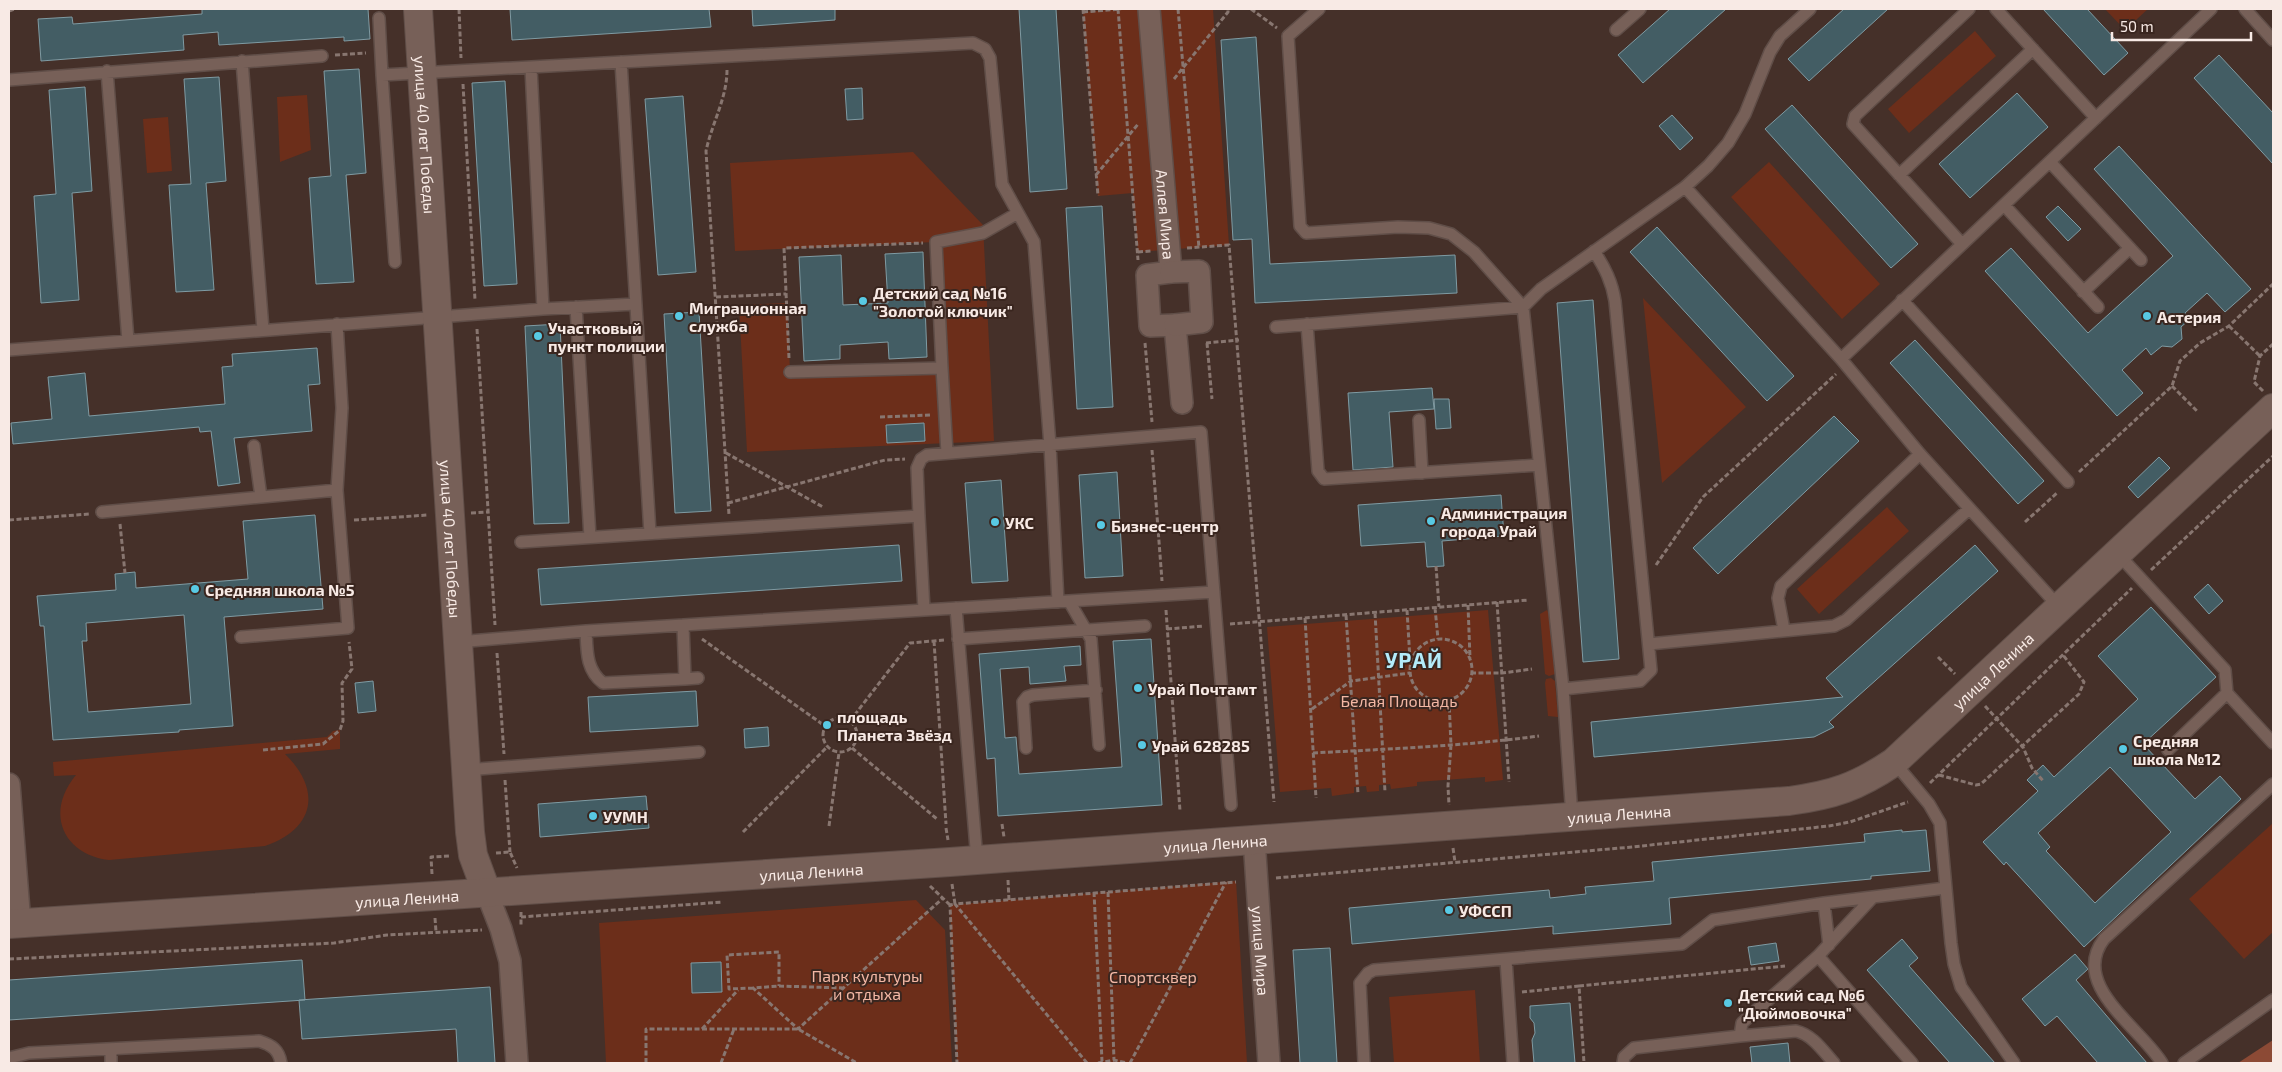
<svg xmlns="http://www.w3.org/2000/svg" width="2282" height="1072" viewBox="0 0 2282 1072" font-family="'Exo 2',sans-serif">
	<style>
		.green { fill: #6c2e1a }
		.forest { fill: #8c4a35 }
		.building { fill: #435d64; stroke: #7f9ba3; fill-rule: evenodd }
		.lines { fill: none; stroke-linecap: round; stroke-linejoin: round }
		.lane-casing { stroke: #604e48; stroke-width: 14 }
		.street-casing { stroke: #604e48; stroke-width: 24 }
		.secondary-casing { stroke: #604e48; stroke-width: 30 }
		.path { stroke: #887670; stroke-width: 3; stroke-dasharray: 5 2.5; stroke-linecap: butt }
		.lane { stroke: #776058; stroke-width: 11 }
		.street { stroke: #776058; stroke-width: 21 }
		.secondary { stroke: #776058; stroke-width: 28 }
		.poi-dot { fill: #58c9e3; stroke: #3a261f; stroke-width: 2 }
		.labels { text-anchor: middle; dominant-baseline: central; stroke-width: 4; stroke-linejoin: round; paint-order: stroke }
		.street-label { font-size: 16px; fill: #f8eae5; stroke: #3a261f }
		.poi-label { font-size: 16px; font-weight: bold; fill: #f8eae5; stroke: #3a261f; text-anchor: start }
		.park-label { font-size: 16px; fill: #f3b7a4; stroke: #3a261f }
		.district-label { font-size: 21px; font-weight: bold; letter-spacing: 1px; fill: #b3ebfa; stroke: #3a261f }
	</style>
	<rect width="100%" height="100%" fill="#453029"/>
	<path class="green" d="M1119,9H1213L1229,245L1138,252L1133,193L1098,196L1083,12Z
		M2105,9H2148L2125,30Z
		M1975,31L1996,56L1909,133L1888,109Z
		M307,95L311,150L280,162L277,97Z
		M168,117L172,171L147,173L143,119Z
		M913,152L983,225L994,441L747,452L739,305L787,303L790,372L942,368L935,242L735,251L730,163Z
		M1769,162L1880,284L1842,319L1731,197Z
		M1643,298L1746,407L1662,483Z
		M1887,507L1909,531L1819,614L1797,589Z
		M1488,610L1503,780L1485,782V777L1417,782V786L1391,789L1390,784L1379,785V791L1367,792L1366,786L1354,787V793L1332,796L1331,788L1280,792L1267,627Z
		M1547,610L1550,616L1555,674L1549,676L1545,674L1540,614Z
		M1551,678L1555,681L1558,717L1548,716L1545,683L1546,679Z
		M340,730V749L285,754C322,790 315,829 265,846L109,860C62,854 45,812 76,775L54,776L53,762L327,737L333,731Z
		M2273,823V932L2244,959L2189,899Z
		M1236,881L1247,1063H957L950,905Z
		M916,900L945,930L952,1063H606L599,923Z
		M1475,990L1480,1063H1394L1389,997Z"/>
	<path class="forest" d="M2273,1040V1063H2238Z"/>
	<path class="building" d="M202,9H368L370,39L344,41V37L219,45L218,32L183,35L184,50L41,61L38,19L72,17L73,24L202,14Z
		M510,9H709L711,27L512,40Z
		M752,9H835V20L753,26Z
		M1019,9H1056L1067,189L1030,192Z
		M1670,9H1726L1643,83L1618,55Z
		M1844,9H1888L1809,81L1788,59Z
		M2043,9H2087L2128,53L2104,75Z
		M1256,37L1270,264L1455,255L1457,293L1255,303L1252,239L1233,240L1221,40Z
		M2219,55L2273,113V164L2194,78Z
		M359,69L366,173L346,175L354,282L316,284L309,178L331,176L324,71Z
		M219,77L226,181L206,183L214,290L176,292L169,185L191,184L184,79Z
		M505,81L517,284L484,286L472,83Z
		M85,87L92,191L72,193L79,300L41,303L34,196L56,194L49,90Z
		M862,88L863,119L847,120L845,89Z
		M2017,93L2048,127L1970,198L1939,164Z
		M683,96L696,272L658,275L645,99Z
		M1792,105L1918,244L1891,268L1765,129Z
		M1672,115L1693,138L1680,150L1659,126Z
		M2119,146L2251,289L2225,312L2207,293L2185,313L2190,319L2181,327L2182,339L2172,347L2162,346L2151,355L2146,348L2122,370L2143,393L2117,416L1985,271L2011,248L2088,333L2173,256L2094,169Z
		M1102,206L1113,407L1077,409L1066,208Z
		M2058,206L2081,229L2068,241L2046,217Z
		M1657,227L1794,376L1767,401L1630,252Z
		M923,252L927,357L889,359L888,342L840,345V359L804,361L799,257L841,255L843,305L888,303L885,254Z
		M1593,300L1619,659L1583,662L1557,303Z
		M699,312L711,511L675,513L664,314Z
		M560,324L569,523L534,524L525,326Z
		M1915,340L2044,481L2018,504L1890,363Z
		M317,348L320,384L308,385L312,431L234,438L240,483L218,486L211,431L200,432L199,427L13,444L11,423L52,419L48,377L85,373L89,416L225,404L222,367L233,366L232,354Z
		M1432,388L1434,409L1389,412L1393,467L1353,470L1348,393Z
		M1434,399H1449L1451,428L1436,429Z
		M1834,416L1859,441L1718,574L1693,548Z
		M924,423L925,441L887,443L886,425Z
		M2159,457L2170,468L2138,498L2128,487Z
		M1117,472L1123,576L1085,578L1079,475Z
		M1001,480L1008,581L972,583L965,483Z
		M1501,495L1504,536L1442,541L1444,566L1427,567L1425,542L1361,546L1358,505Z
		M315,515L323,609L224,617L233,726L179,730V732L53,740L44,626H40L37,596L116,590L115,574L135,572L136,588L248,579L243,521ZM184,615L191,704L88,712L82,641H87L86,623Z
		M899,545L902,581L541,605L538,569Z
		M1975,545L1998,571L1829,722L1834,727L1814,737L1594,757L1591,722L1843,697L1826,678Z
		M2208,584L2223,601L2209,614L2194,597Z
		M2151,607L2216,677L2143,744L2195,799L2220,776L2241,799L2084,947L2006,862L2004,865L1983,842L2038,791L2027,780L2043,765L2054,777L2138,699L2098,656ZM2110,767L2171,832L2095,903L2046,851L2050,847L2038,833Z
		M1151,639L1162,805L998,816L995,758L987,759L979,654L1080,646L1081,665L1064,666L1066,681L1030,684L1029,667L1000,669L1005,738L1016,737L1019,774L1122,767L1113,641Z
		M373,681L376,711L358,713L355,683Z
		M696,691L698,726L590,732L588,697Z
		M768,727L769,746L745,748L744,729Z
		M646,796L649,828L540,837L538,804Z
		M1902,830V832L1926,830L1930,871L1871,876V879L1669,898L1671,924L1553,934V926L1352,944L1349,908L1549,890L1550,898L1586,894L1585,887L1654,881L1652,862L1865,842L1864,834Z
		M1902,939L1918,958L1909,966L1995,1063H1950L1867,970Z
		M1776,943L1779,961L1751,965L1748,947Z
		M1330,948L1337,1063H1300L1293,950Z
		M2075,954L2088,969L2076,980L2147,1063H2098L2057,1016L2045,1026L2022,999Z
		M302,960L305,1000L9,1020V980Z
		M721,962L722,992L692,993L691,963Z
		M490,987L495,1063H458L456,1029L302,1039L299,1000Z
		M1570,1003L1575,1063H1534L1532,1040L1535,1033L1534,1023L1530,1018V1006Z
		M1788,1043L1790,1063H1752L1750,1047Z"/>
	<g class="lines">
		<defs>
			<path id="lane" d="M1319,9L1288,36L1300,226L1306,233L1398,227L1429,228L1451,234L1474,252L1523,307L1563,689L1572,817
				M1996,9L2096,118
				M2245,9L2273,40
				M379,18L382,75
				M1616,30L1640,9
				M242,61L263,330
				M621,62L650,533
				M531,68L543,309
				M107,71L128,341
				M9,80L322,56
				M2050,162L2141,260
				M1899,175L2033,49
				M1685,187L1841,359L1920,454L2060,608
				M2004,205L2098,307
				M1962,244L1853,124L1855,116L1969,9
				M395,262L382,75L973,43L985,49L990,58L1002,184L1034,242L1050,445L1058,602
				M2083,292L2130,248
				M1902,300L2068,482
				M576,307L590,537
				M1307,324L1318,471L1324,479L1539,465
				M1276,327L1523,307L1541,289L1685,187L1708,166L1728,143L1745,114L1770,52L1780,36L1810,9
				M9,350L543,309L635,304
				M1841,359L2211,9
				M942,368L947,453
				M790,372L942,368L936,242L983,233L1018,213
				M1419,420L1422,473
				M254,446L261,497
				M102,512L337,490
				M521,542L919,516
				M2118,554L2225,670L2227,693L2168,750
				M1069,601L1091,639L1099,745
				M956,608L977,860
				M924,610L919,516L917,468L921,459L927,455L1201,432L1231,805
				M1784,630L1778,598L1781,586L1920,454
				M586,631C587,651 586,670 603,683L685,679L683,625
				M241,637L348,628L337,490L342,408L337,324
				M958,639L1145,626
				M458,642L586,631L1214,592
				M1649,644L1834,626L1846,620L1969,509
				M685,679L698,678
				M1563,689L1640,681L1651,670L1615,301C1612,282 1605,268 1594,251
				M2227,693L2273,743
				M1026,748L1023,702L1027,697L1033,695L1096,690
				M1894,762L1929,804L1940,823L1951,943L1954,964L1961,987L2014,1063
				M466,770L699,752
				M1873,897L1818,956L1912,1063
				M1824,903L1829,945
				M1506,960L1513,1063
				M1740,1036L1796,1031C1813,1035 1823,1051 1834,1063
				M111,1049V1063
				M9,1058L29,1053L259,1041C272,1045 279,1050 281,1063
				M1364,1063L1360,983L1368,973L1374,970L1682,944L1713,920L1824,903L1946,888
				M1623,1063L1624,1057L1634,1048L1740,1036L1742,1023L1818,956
				M2162,1063C2141,1028 2069,985 2104,939L2273,784
				M2184,1063L2273,1000"/>
			<g id="street">
				<path id="s1" d="M1149,9L1171,272L1147,275L1150,326L1175,325L1182,403"/>
				<path d="M1171,272L1199,271L1202,322L1175,325"/>
				<path d="M9,784L20,924"/>
				<path id="s2" d="M1254,839L1269,1063"/>
				<path d="M487,893L501,929L510,961L517,1063"/>
			</g>
			<g id="secondary">
				<path id="s3" d="M418,9L470,832L473,855L487,893"/>
				<path id="s4" d="M9,924L950,862L1789,801C1833,795 1857,787 1894,762L2273,408"/>
			</g>
		</defs>
		<use href="#lane" class="lane-casing"/>
		<use href="#street" class="street-casing"/>
		<use href="#secondary" class="secondary-casing"/>
		<path class="path" d="M459,9L461,58
			M1083,9L1098,196
			M1118,9L1138,260
			M1178,9L1199,248
			M1251,9L1277,28
			M9,11L15,9
			M1083,12L1121,9
			M335,55L366,53
			M727,70C727,98 712,123 706,151L729,515
			M1174,79L1228,12V9
			M463,84L475,300
			M1096,175L1139,123
			M1187,248L1229,245L1274,802
			M1138,252L1151,251
			M716,297L786,294
			M2229,326L2260,356
			M477,329L495,625
			M1145,343L1152,422
			M1206,343L1239,340
			M1207,343L1212,399
			M789,358L784,248L923,243
			M2172,386L2198,412
			M2263,391L2254,382L2260,356L2273,344
			M880,417L931,415
			M1152,450L1162,581
			M726,453L823,507
			M2079,472L2172,386L2180,361L2200,343L2229,326L2273,284
			M728,503L885,460L905,459
			M471,513L488,512
			M9,520L89,514
			M354,520L428,515
			M2025,522L2058,492
			M120,524L125,573
			M1656,565L1703,497L1836,374
			M1436,566L1439,607
			M2151,570L2273,456
			M1497,602L1509,782
			M1468,605L1470,658
			M1435,608L1438,639
			M1166,610L1180,811
			M1407,610L1410,660
			M1375,613L1385,792
			M1346,615L1358,794
			M1305,618L1316,798
			M1230,624L1529,600
			M1167,629L1204,626
			M702,639L825,726
			M1410 670a31 31 0 1 1 62 0a31 31 0 1 1-62 0Z
			M934,641L946,824
			M497,653L504,754
			M1938,657L1955,674
			M1471,673H1502L1532,669
			M1449,700L1451,745L1448,786L1449,805
			M1985,706L2023,747L2032,768L2044,782
			M1312,709L1351,681L1410,673
			M823 735a17 17 0 1 1 34 0a17 17 0 1 1-34 0Z
			M850,721L910,643L945,640
			M852,748L937,819
			M263,750L323,744L340,730L343,721L342,683L352,669L349,642
			M1313,753C1388,749 1464,746 1539,736
			M1939,775L1976,785L1981,784L2079,694L2084,682L2063,655
			M505,780L510,852
			M1930,783L2132,588
			M1002,824L1004,837
			M829,826L839,753
			M946,828L948,840
			M743,832L827,747
			M1453,848L1455,862
			M496,853L510,852L517,868
			M432,874L431,857L450,856
			M1276,878L1632,847L1829,826L1850,822L1908,802
			M1008,880L1009,900
			M952,884L955,904L950,905L957,1063
			M930,886L950,905
			M1094,892L1102,1061
			M1108,892L1114,1060
			M521,912V925
			M521,917L723,902
			M435,918L436,932
			M9,959L334,943L387,935L482,930
			M1579,986L1785,966
			M753,988L729,989L727,955L779,952V986
			M844,988L779,986L753,988L798,1029L943,898
			M1522,992L1579,986L1584,1063
			M702,1029L738,990
			M646,1063V1029H798L857,1063
			M721,1063L734,1029
			M1087,1063L955,904L1236,882
			M1098,1063L1114,1060L1127,1063
			M1130,1063L1226,882"/>
		<use href="#lane" class="lane"/>
		<use href="#street" class="street"/>
		<use href="#secondary" class="secondary"/>
	</g>
	<g class="poi-dot">
		<circle cx="863" cy="301" r="5"/>
		<circle cx="679" cy="316" r="5"/>
		<circle cx="2147" cy="316" r="5"/>
		<circle cx="538" cy="336" r="5"/>
		<circle cx="1431" cy="521" r="5"/>
		<circle cx="995" cy="522" r="5"/>
		<circle cx="1101" cy="525" r="5"/>
		<circle cx="195" cy="589" r="5"/>
		<circle cx="1138" cy="688" r="5"/>
		<circle cx="827" cy="725" r="5"/>
		<circle cx="1142" cy="745" r="5"/>
		<circle cx="2123" cy="749" r="5"/>
		<circle cx="593" cy="816" r="5"/>
		<circle cx="1449" cy="910" r="5"/>
		<circle cx="1728" cy="1003" r="5"/>
	</g>
	<g class="labels">
		<g class="street-label">
			<text stroke="none"><textPath href="#s3" startOffset="126">улица 40 лет Победы</textPath></text>
			<text stroke="none"><textPath href="#s1" startOffset="206">Аллея Мира</textPath></text>
			<text stroke="none"><textPath href="#s3" startOffset="531">улица 40 лет Победы</textPath></text>
			<text stroke="none"><textPath href="#s4" startOffset="2032">улица Ленина</textPath></text>
			<text stroke="none"><textPath href="#s4" startOffset="1614">улица Ленина</textPath></text>
			<text stroke="none"><textPath href="#s4" startOffset="1209">улица Ленина</textPath></text>
			<text stroke="none"><textPath href="#s4" startOffset="804">улица Ленина</textPath></text>
			<text stroke="none"><textPath href="#s4" startOffset="399">улица Ленина</textPath></text>
			<text stroke="none"><textPath href="#s2" startOffset="112">улица Мира</textPath></text>
		</g>
		<g class="poi-label">
			<text x="873" y="292">Детский сад №16<tspan x="873" dy="18">"Золотой ключик"</tspan></text>
			<text x="689" y="307">Миграционная<tspan x="689" dy="18">служба</tspan></text>
			<text x="2157" y="316">Астерия</text>
			<text x="548" y="327">Участковый<tspan x="548" dy="18">пункт полиции</tspan></text>
			<text x="1441" y="512">Администрация<tspan x="1441" dy="18">города Урай</tspan></text>
			<text x="1005" y="522">УКС</text>
			<text x="1111" y="525">Бизнес-центр</text>
			<text x="205" y="589">Средняя школа №5</text>
			<text x="1148" y="688">Урай Почтамт</text>
			<text x="837" y="716">площадь<tspan x="837" dy="18">Планета Звёзд</tspan></text>
			<text x="2133" y="740">Средняя<tspan x="2133" dy="18">школа №12</tspan></text>
			<text x="1152" y="745">Урай 628285</text>
			<text x="603" y="816">УУМН</text>
			<text x="1459" y="910">УФССП</text>
			<text x="1738" y="994">Детский сад №6<tspan x="1738" dy="18">"Дюймовочка"</tspan></text>
		</g>
		<g class="park-label">
			<text x="1399" y="700">Белая Площадь</text>
			<text x="867" y="975">Парк культуры<tspan x="867" dy="18">и отдыха</tspan></text>
			<text x="1153" y="976">Спортсквер</text>
		</g>
		<g class="district-label">
			<text x="1414" y="659">УРАЙ</text>
		</g>
	</g>
	<rect width="2282" height="1072" fill="none" stroke="#f8eae5" stroke-width="20"/>
	<path d="M2112 32v8h139v-8" fill="none" stroke="#f8eae5" stroke-width="2.5"/>
	<text x="2120" y="32" font-size="15" fill="#f8eae5" stroke="#3a261f" stroke-width="4" paint-order="stroke">50 m</text>
</svg>
